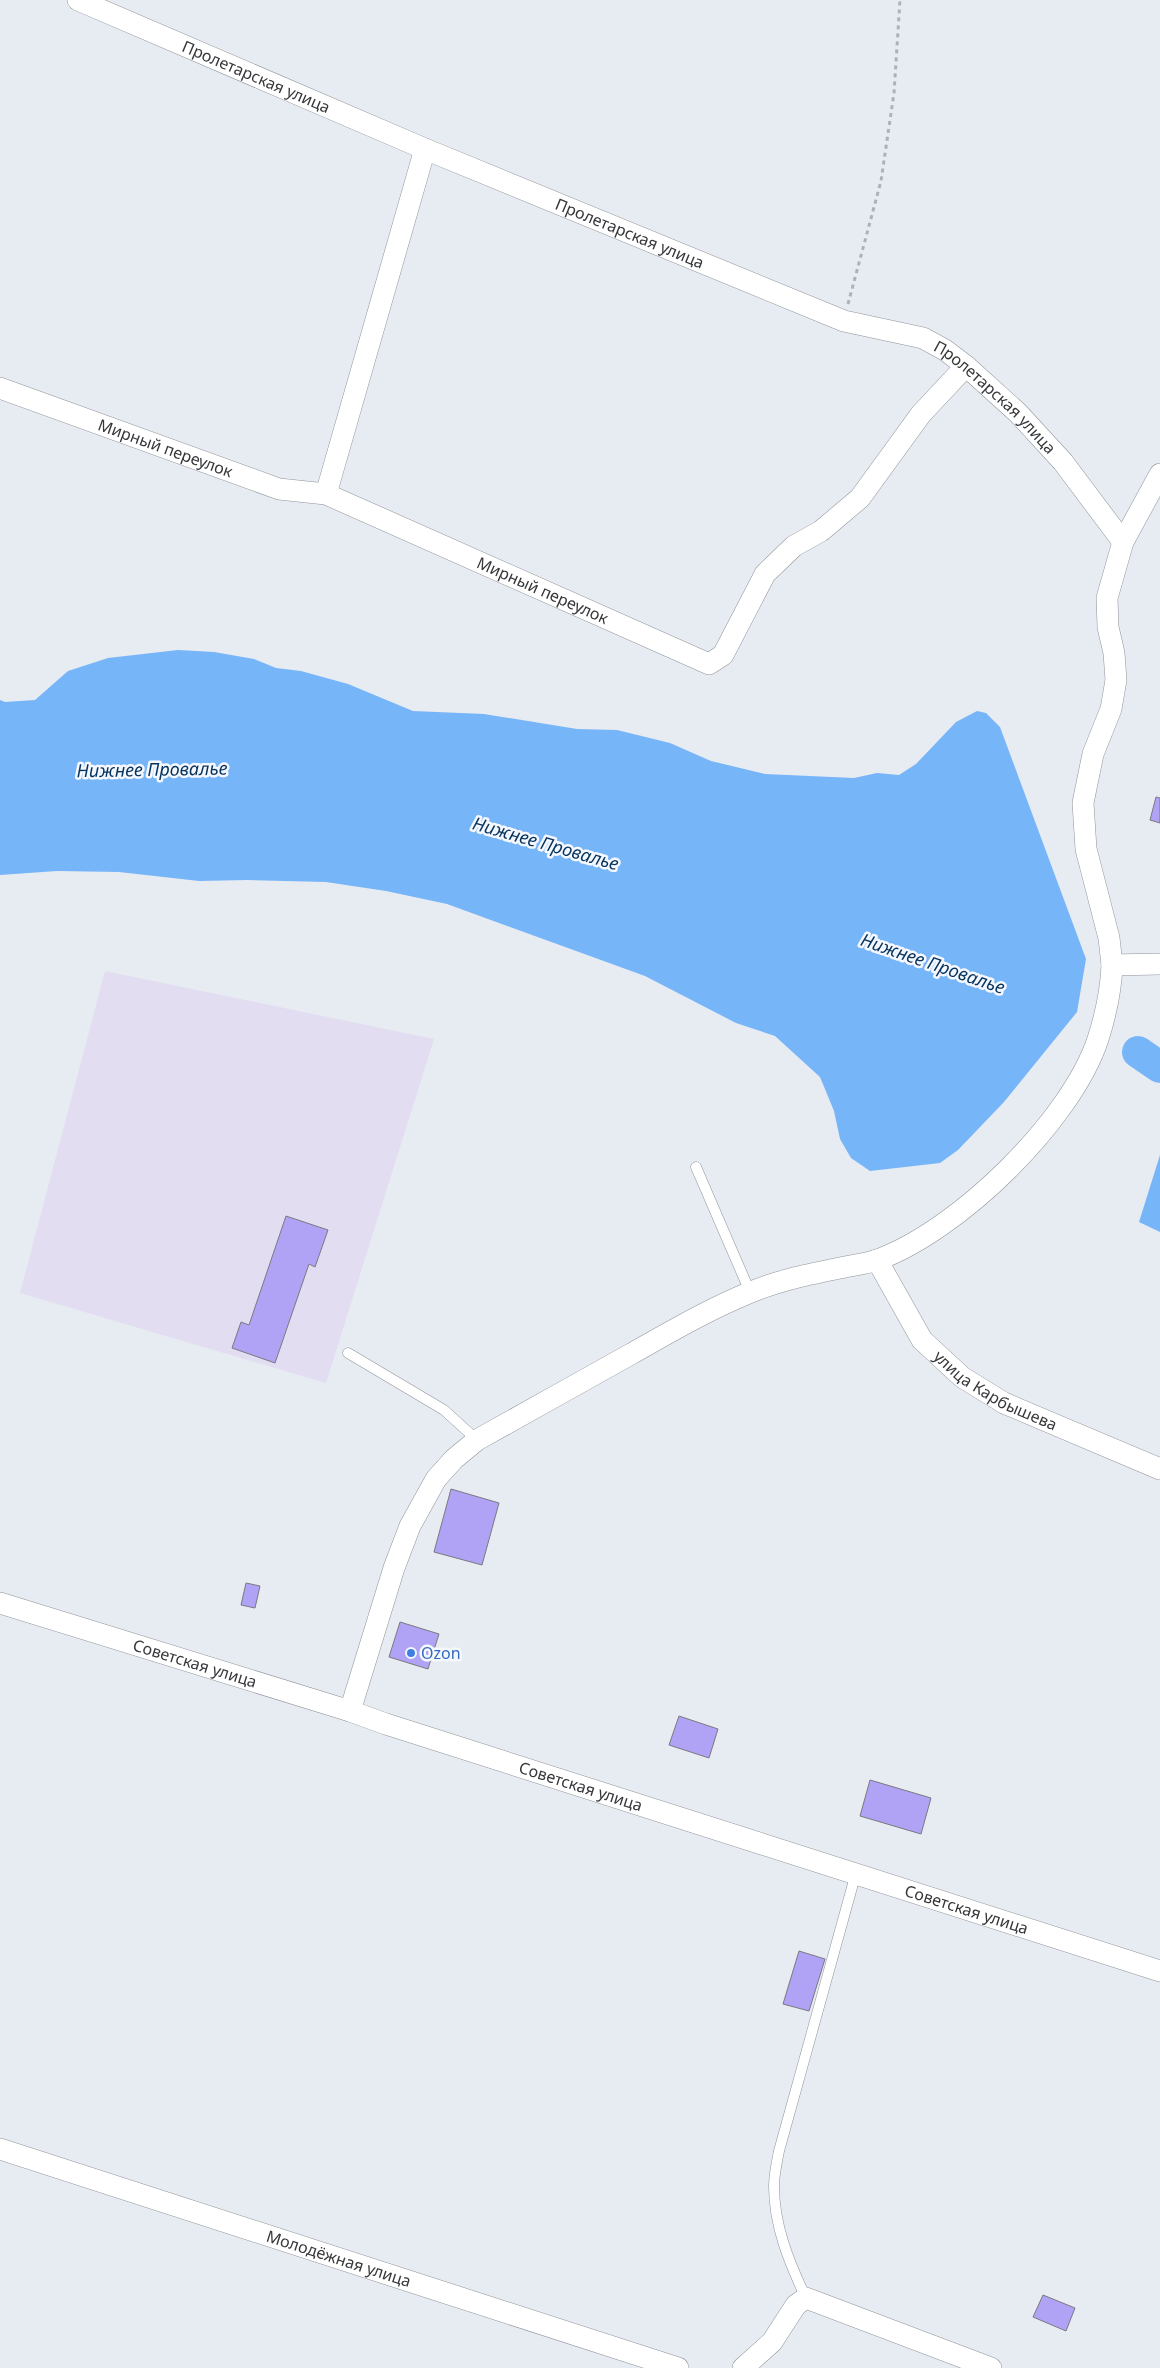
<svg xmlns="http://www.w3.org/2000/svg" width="1160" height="2368" viewBox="0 0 1160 2368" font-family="'Noto Sans',sans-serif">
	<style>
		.education { fill: #e3ddf2 }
		.water { fill: #77b5f9 }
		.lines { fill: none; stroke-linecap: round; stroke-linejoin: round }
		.river { stroke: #77b5f9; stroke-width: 32 }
		.building { fill: #b0a2f4; stroke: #7a7980 }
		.lane-casing { stroke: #90949b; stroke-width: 11 }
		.street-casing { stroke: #90949b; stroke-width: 22 }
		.path { stroke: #aeb1b7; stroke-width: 3; stroke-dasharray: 4 4; stroke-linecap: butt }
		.lane { stroke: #fff; stroke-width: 10 }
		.street { stroke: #fff; stroke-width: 21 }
		.shop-dot { fill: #3f7fe0; stroke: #f5f8fe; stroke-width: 2 }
		.labels { text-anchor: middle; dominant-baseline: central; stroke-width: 5; stroke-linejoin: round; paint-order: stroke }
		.street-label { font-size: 16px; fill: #36373a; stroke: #f5f8fe }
		.shop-label { font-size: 16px; fill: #366cbe; stroke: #f5f8fe; text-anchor: start }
		.water-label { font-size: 18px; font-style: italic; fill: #07345e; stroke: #f5f8fe }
	</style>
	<rect width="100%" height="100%" fill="#e7ebf2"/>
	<path class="education" d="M105,971L434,1039L326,1383L20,1293Z"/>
	<path class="water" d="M178,650L214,652L254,659L276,668L301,671L348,684L413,711L484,714L577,729L617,730L670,743L711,761L765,774L854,778L877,773L899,775L916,764L956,722L977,711L986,713L1000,727L1086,959L1077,1012L1004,1102L958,1150L940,1163L870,1171L851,1158L840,1139L834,1111L820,1077L775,1036L736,1023L645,976L447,904L386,891L326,882L247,880L199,881L119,872L57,871L0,875V700L5,702L35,700L68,671L108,658Z
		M1160,1155V1232L1139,1222Z"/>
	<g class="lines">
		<path class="river" d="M1138,1052L1160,1067"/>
	</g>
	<path class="building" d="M1156,797L1160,798V823L1150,820Z
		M286,1216L328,1230L315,1267L309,1264L275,1363L232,1348L241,1322L249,1325Z
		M451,1489L499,1503L482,1565L434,1552Z
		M246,1583L260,1586L255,1608L241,1605Z
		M400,1622L439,1634L428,1669L389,1657Z
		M679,1716L718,1729L709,1758L669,1745Z
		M870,1780L931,1798L921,1834L860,1816Z
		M799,1951L825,1959L809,2011L783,2004Z
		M1043,2295L1075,2308L1066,2331L1033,2317Z"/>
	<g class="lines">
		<defs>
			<path id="lane" d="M696,1167L750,1292
				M348,1353L444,1410L477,1440
				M806,2298C789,2262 774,2226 774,2186C774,2174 777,2162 779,2151L856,1873"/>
			<g id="street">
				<path id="s1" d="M78,0L425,149L844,321L923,338L945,350L966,366L1018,413L1063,462L1123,542"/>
				<path id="s2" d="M0,388L279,489L326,494L709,664L723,655L765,574L794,546L821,531L860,498L921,414L966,366"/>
				<path d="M1160,474L1123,542L1107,598L1108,627L1114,653L1116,680L1111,709L1093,754L1083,803L1086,849L1109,938L1112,965L1160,964"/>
				<path d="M326,494L425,149"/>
				<path id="s3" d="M877,1260L922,1340L962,1377L1004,1403L1160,1469"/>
				<path id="s4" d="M0,1603L350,1711L386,1724L1160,1971"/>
				<path d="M350,1711L394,1568L410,1526L436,1479L454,1459L477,1440C528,1411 580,1383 631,1354C670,1332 709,1309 751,1292C780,1280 810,1274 840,1268C852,1265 866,1264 877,1260C958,1231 1071,1121 1098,1039C1106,1014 1111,990 1112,965"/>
				<path id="s5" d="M0,2149L678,2368"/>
				<path d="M743,2368L772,2342L796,2305L806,2298L991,2368"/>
			</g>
		</defs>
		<use href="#lane" class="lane-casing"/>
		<use href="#street" class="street-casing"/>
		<path class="path" d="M848,304L881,181L894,93L900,0"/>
		<use href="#lane" class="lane"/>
		<use href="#street" class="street"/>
	</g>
	<circle class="shop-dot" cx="411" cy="1653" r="5"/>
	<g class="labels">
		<g class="street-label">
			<text stroke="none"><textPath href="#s1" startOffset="194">Пролетарская улица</textPath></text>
			<text stroke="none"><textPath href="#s1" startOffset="599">Пролетарская улица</textPath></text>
			<text stroke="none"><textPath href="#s1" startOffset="1005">Пролетарская улица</textPath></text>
			<text stroke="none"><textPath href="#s2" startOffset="176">Мирный переулок</textPath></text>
			<text stroke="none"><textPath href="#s2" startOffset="581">Мирный переулок</textPath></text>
			<text stroke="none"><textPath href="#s3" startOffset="182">улица Карбышева</textPath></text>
			<text stroke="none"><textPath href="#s4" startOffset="204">Советская улица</textPath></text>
			<text stroke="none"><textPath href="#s4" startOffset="609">Советская улица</textPath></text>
			<text stroke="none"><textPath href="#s4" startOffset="1014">Советская улица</textPath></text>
			<text stroke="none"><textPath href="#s5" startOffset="356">Молодёжная улица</textPath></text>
		</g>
		<g class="shop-label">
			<text x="421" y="1653">Ozon</text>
		</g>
		<g class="water-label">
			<text transform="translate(152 769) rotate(-1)">Нижнее Провалье</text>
			<text transform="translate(546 843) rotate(16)">Нижнее Провалье</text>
			<text transform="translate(933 963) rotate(19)">Нижнее Провалье</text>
		</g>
	</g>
</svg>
